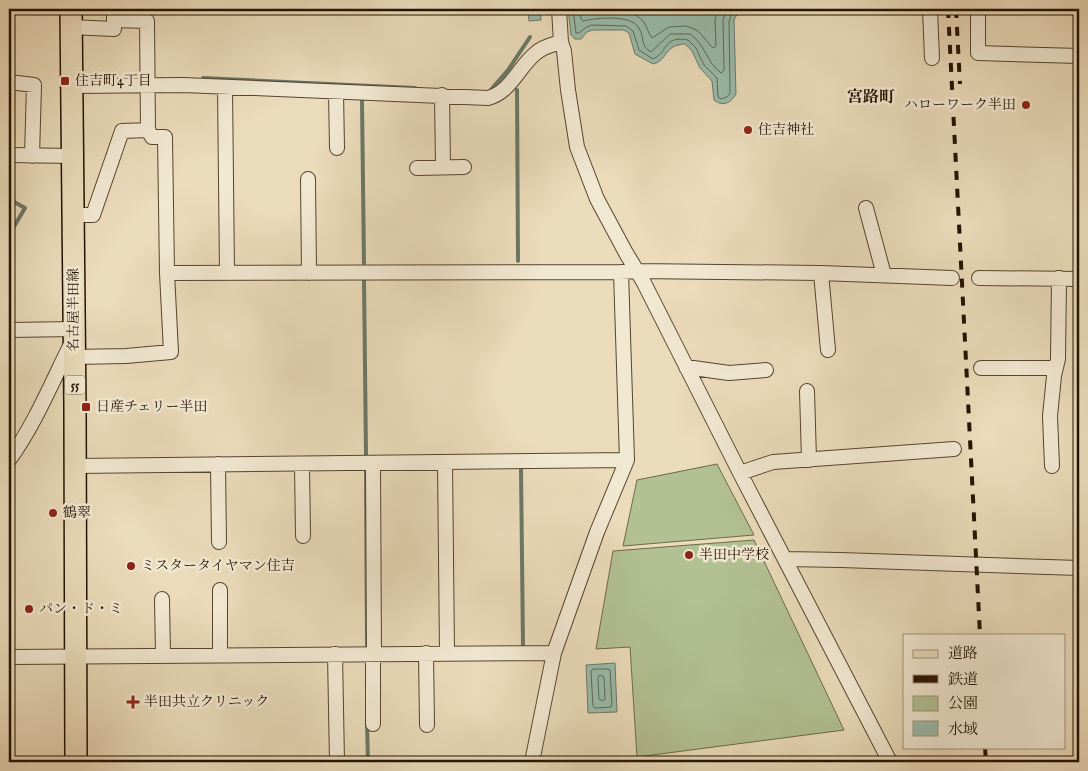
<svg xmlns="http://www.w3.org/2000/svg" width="1088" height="771" viewBox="0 0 1088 771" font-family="'IM FELL English','Noto Serif JP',serif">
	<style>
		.green { fill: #b2c193; stroke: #6c6a4a }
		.water { fill: #98bcab; stroke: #6a7867 }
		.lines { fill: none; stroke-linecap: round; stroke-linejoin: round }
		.shore { stroke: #5e6756; stroke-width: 1 }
		.stream { stroke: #6a7867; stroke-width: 4 }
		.street-casing { stroke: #56442e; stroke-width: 16 }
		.primary-casing { stroke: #251200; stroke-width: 24 }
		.street { stroke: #f1e8d2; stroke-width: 14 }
		.primary { stroke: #eadbba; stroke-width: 21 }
		.rail { stroke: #251200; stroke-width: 4; stroke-dasharray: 9 9; stroke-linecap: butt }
		.poi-dot { fill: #8f2418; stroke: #f1e8d2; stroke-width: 2 }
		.labels { text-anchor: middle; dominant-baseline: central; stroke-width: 5; stroke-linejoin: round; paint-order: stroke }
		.shield { fill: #f1e8d2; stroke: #62523f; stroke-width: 1 }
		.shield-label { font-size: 12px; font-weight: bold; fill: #251200 }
		.poi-label { font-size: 14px; fill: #251200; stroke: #f1e8d2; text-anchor: start }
		.street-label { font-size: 14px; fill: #251200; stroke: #f1e8d2 }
		.quarter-label { font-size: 16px; font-weight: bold; fill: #251200; stroke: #f1e8d2 }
	</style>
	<rect width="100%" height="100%" fill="#eadbba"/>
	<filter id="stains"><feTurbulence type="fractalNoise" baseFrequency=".004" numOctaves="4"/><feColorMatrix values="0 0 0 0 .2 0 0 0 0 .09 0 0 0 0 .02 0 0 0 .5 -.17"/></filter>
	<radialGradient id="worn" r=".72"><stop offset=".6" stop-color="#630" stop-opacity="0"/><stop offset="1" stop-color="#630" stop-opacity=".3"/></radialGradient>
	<path class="green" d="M717,464L754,535L623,546L637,480Z
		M754,540L844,730L637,757L630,647L596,649L613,551Z"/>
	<path class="water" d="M528,9H540L541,20L529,21Z
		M568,9H746L736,16L734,20L736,94C731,103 723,107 714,100L712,81L700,68L692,51L685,44C663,45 669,60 653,64L635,54L629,33L624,30H592L587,32L581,39H575L571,35Z
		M615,663L617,712L588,713L586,665Z"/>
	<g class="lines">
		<path class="shore" d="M573,9L576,33H579L585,28L591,25L626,26L633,31L639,50L653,59C668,52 664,35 688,40L696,48L704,65L717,78L718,97L721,99L727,97L730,93L729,21L732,13L737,9
			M580,9L581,19L583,21C596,18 631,14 639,28C645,38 640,46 651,52L670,34H690C705,44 707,63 721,73L724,70L723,20L727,9
			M587,9L589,12C606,11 631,7 643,21C647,26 648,33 652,38L669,27L687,26L698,31L713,48L716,46L715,20L718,9
			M593,669H608L610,670L612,704L611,707L595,708L593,706L591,672Z
			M600,675L604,677L605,699L603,701L599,699L598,678Z"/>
		<path class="stream" d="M203,78L415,88
			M517,90L518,261
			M489,92L508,70L530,37
			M362,101L364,263
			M9,199L25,208L9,235
			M364,279L366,455
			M9,373V372
			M366,469L367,646
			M521,469L523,645
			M367,723L368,762"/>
		<defs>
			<path id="street" d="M559,9L561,42L564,51L568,90L577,147L597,199L626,253L643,281L740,473L890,762
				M930,9L932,58
				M978,9V53L1079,56
				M71,27L114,29V9
				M9,82L34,85L32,156
				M73,86L183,85L488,98C511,92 519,66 536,53C544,46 552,45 561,42
				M225,87L227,273
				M336,92L337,148
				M442,95L443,167
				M9,155L73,156
				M417,168L464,167
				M308,179L309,273
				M866,208L884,275
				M74,215H93L122,131L148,130
				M167,273L621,272L637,271L821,273L952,278
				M821,273L828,350
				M979,278L1079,279
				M9,330L74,329
				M74,357L126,356L171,352L167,273L165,137H152L148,130L147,21L114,20
				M686,367L729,373L766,370
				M981,368H1056
				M807,391L809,460
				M9,460C35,424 52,382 72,342
				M445,462L447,653
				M373,463L374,654
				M218,464L219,542
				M302,464L303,536
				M74,466L627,460
				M1052,466L1050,416L1054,376L1058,359L1059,278
				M740,473L773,462L954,449
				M786,559L841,560L1079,568
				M220,590V655
				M162,599L163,655
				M426,653L427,725
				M335,654L337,762
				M373,654V724
				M9,657L554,653
				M532,762L554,653L597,532L627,460L621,272"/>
			<path id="primary" d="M71,9L75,407L76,762"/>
		</defs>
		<use href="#street" class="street-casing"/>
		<use href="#primary" class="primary-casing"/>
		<use href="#street" class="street"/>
		<use href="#primary" class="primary"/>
		<path class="rail" d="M948,9L980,635
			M956,9L960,84
			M985,747L986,762"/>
	</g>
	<g class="poi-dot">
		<rect x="60" y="76" width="10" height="10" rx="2.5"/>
		<circle cx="1026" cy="105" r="5"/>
		<circle cx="748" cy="130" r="5"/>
		<rect x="81" y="402" width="10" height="10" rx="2.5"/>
		<circle cx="53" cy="513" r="5"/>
		<circle cx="689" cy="555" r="5"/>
		<circle cx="131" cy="566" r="5"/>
		<circle cx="29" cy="609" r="5"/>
		<path d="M130.5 694.5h5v5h5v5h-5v5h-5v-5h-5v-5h5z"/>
	</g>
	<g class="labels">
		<rect class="shield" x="65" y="375.5" width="20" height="19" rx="4"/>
		<g class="shield-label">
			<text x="75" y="385">55</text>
		</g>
		<g class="poi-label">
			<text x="75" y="81">住吉町4丁目</text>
			<text x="1016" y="105" text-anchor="end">ハローワーク半田</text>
			<text x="758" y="130">住吉神社</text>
			<text x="96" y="407">日産チェリー半田</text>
			<text x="63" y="513">鶴翠</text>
			<text x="699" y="555">半田中学校</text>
			<text x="141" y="566">ミスタータイヤマン住吉</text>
			<text x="39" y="609">パン・ド・ミ</text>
			<text x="144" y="702">半田共立クリニック</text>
		</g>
		<g class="street-label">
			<text transform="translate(74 310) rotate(-90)">名古屋半田線</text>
		</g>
		<g class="quarter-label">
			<text x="871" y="98">宮路町</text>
		</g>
	</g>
	<rect width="1088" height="771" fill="none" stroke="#eadbba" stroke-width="30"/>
	<rect x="10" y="10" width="1068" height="751" fill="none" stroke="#251200" stroke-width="2.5"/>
	<rect x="15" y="15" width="1058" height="741" fill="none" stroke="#251200"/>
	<rect x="903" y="634" width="162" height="115" fill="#f1e8d2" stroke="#9f927e"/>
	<rect x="913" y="650" width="25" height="8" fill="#eadbba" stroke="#9f927e"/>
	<text x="948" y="658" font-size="15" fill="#251200">道路</text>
	<rect x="913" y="675" width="25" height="8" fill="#251200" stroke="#9f927e"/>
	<text x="948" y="684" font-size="15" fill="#251200">鉄道</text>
	<rect x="913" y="696" width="25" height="15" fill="#b2c193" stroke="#9f927e"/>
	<text x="948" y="708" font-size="15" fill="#251200">公園</text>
	<rect x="913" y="721" width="25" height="15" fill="#98bcab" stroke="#9f927e"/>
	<text x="948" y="734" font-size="15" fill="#251200">水域</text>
	<rect width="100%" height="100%" filter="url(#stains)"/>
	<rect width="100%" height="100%" fill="url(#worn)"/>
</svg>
